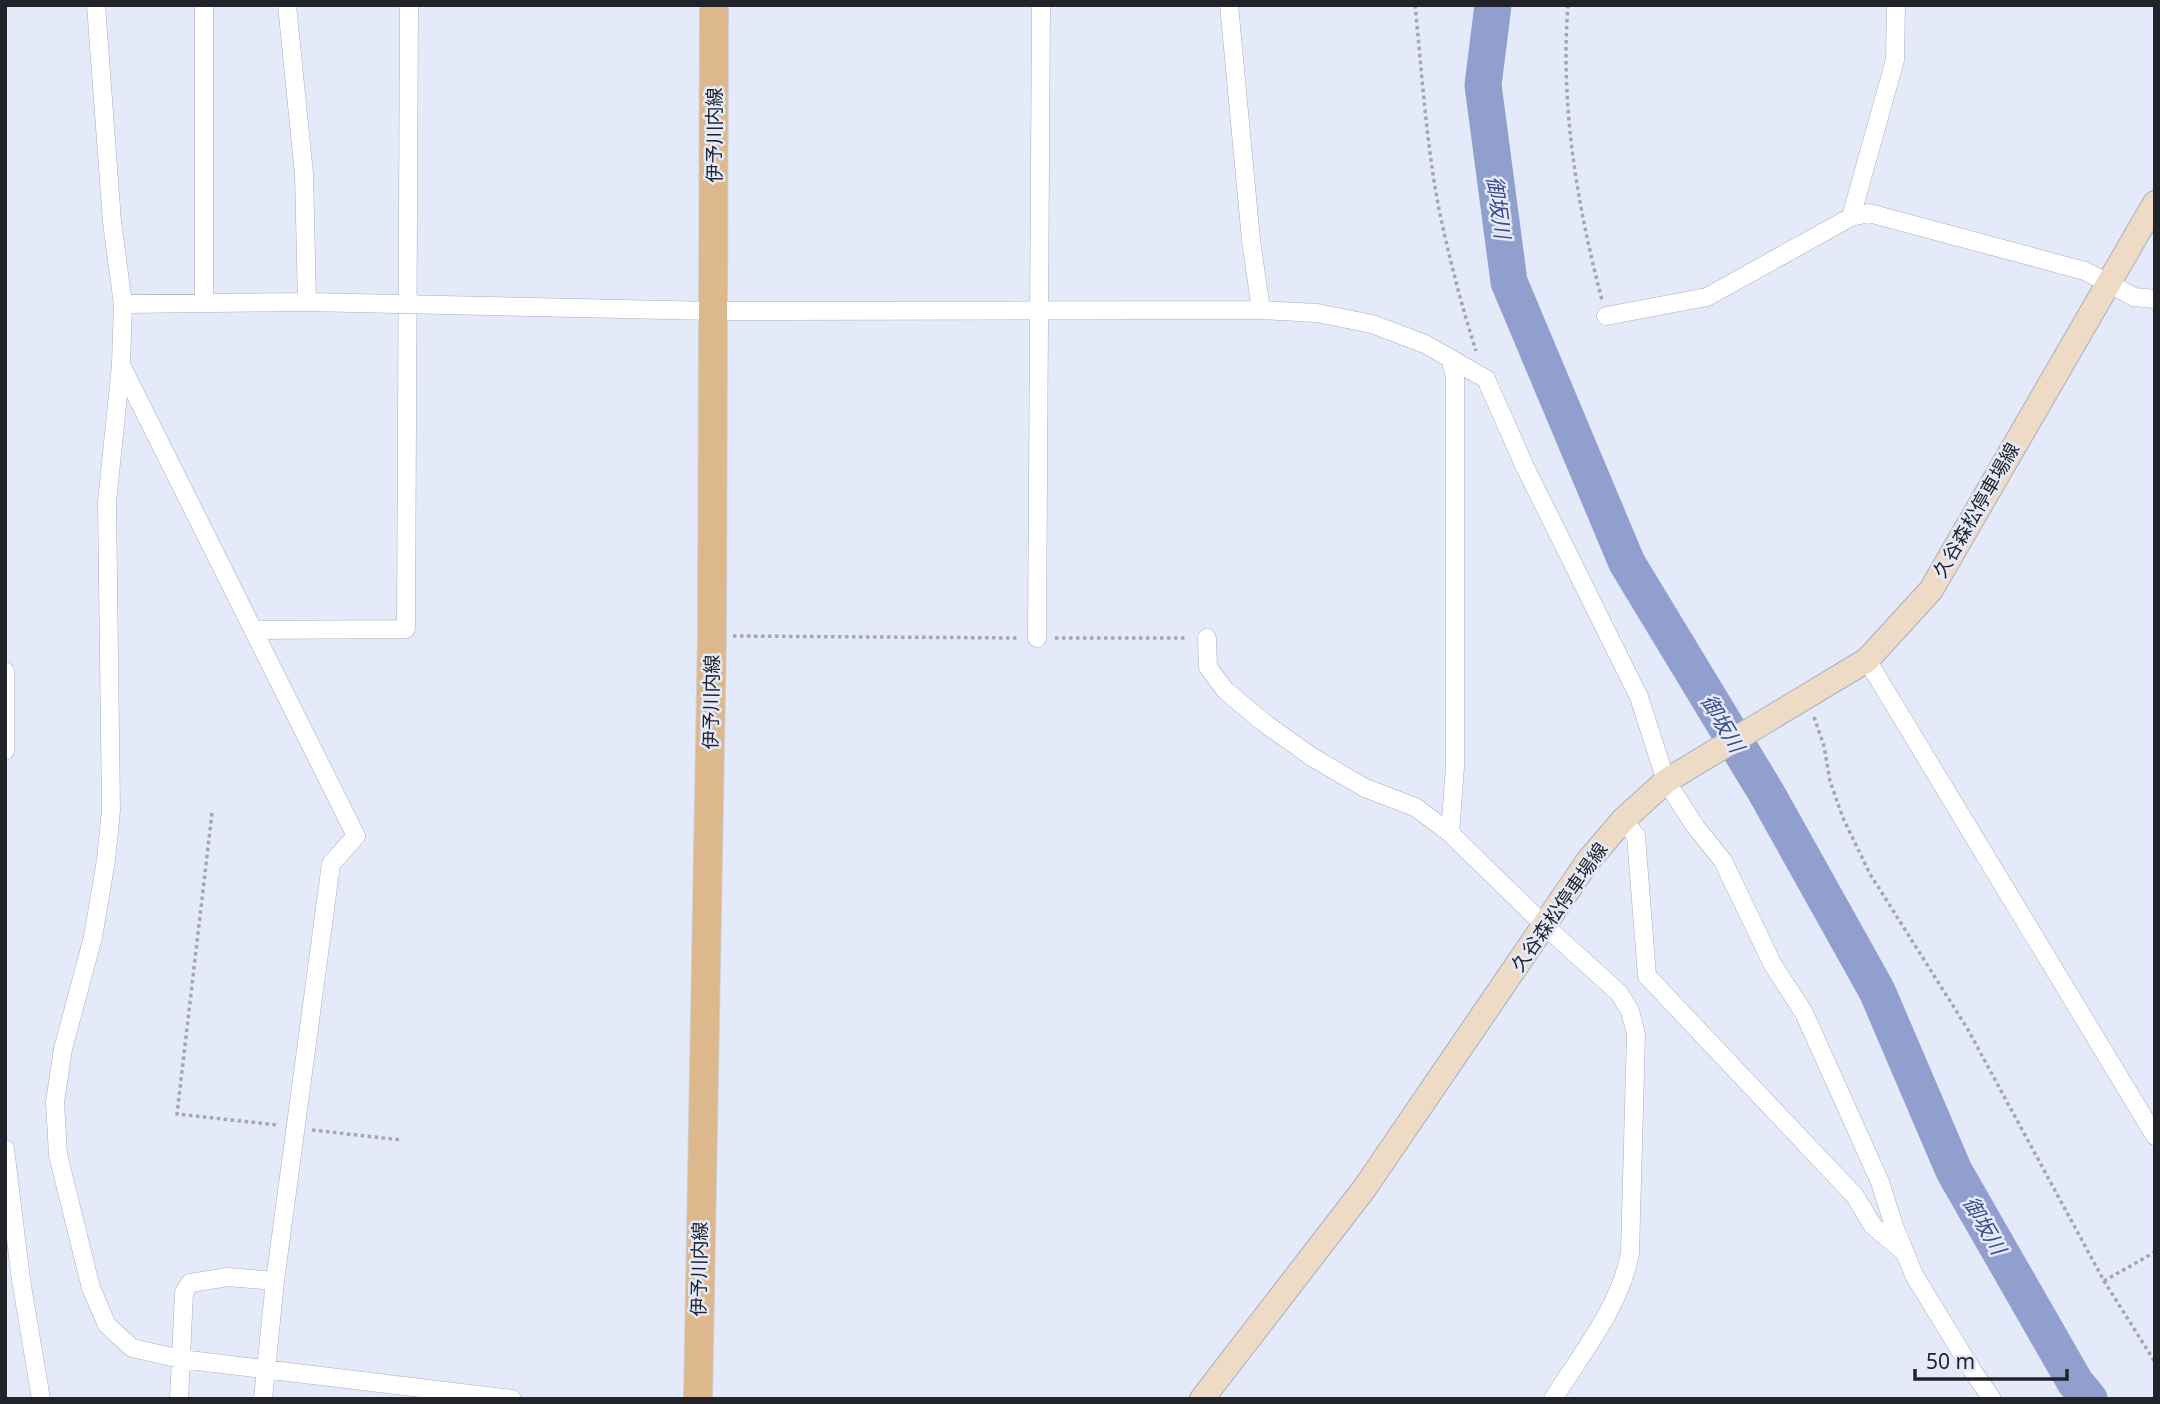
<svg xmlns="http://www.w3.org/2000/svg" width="2160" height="1404" viewBox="0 0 2160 1404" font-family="'Noto Sans','Noto Sans JP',sans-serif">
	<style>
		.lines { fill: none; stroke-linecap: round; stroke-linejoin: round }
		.river { stroke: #919fce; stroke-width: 37 }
		.minor-casing { stroke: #aaafbe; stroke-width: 19 }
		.secondary-casing { stroke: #aaafbe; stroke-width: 26 }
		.primary-casing { stroke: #cecfd0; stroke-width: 30 }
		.path { stroke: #a2a7b3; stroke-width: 3.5; stroke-dasharray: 3.5 3.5; stroke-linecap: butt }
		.minor { stroke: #fff; stroke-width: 18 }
		.secondary { stroke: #eedbc6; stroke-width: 24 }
		.primary { stroke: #dcb88c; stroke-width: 28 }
		.labels { text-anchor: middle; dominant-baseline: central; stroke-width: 5; stroke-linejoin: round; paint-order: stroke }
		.street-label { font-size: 19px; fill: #212329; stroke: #e4eafa }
		.water-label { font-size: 21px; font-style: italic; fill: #3c4b87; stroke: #e4eafa }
	</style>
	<rect width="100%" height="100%" fill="#e4eafa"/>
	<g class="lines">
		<path class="river" d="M1493,5L1483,85L1509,282L1627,563L1767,794L1877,991L1954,1171L2075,1382L2089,1399"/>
		<defs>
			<path id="minor" d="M96,5L112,222L123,304L121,365L107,502L111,810L106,860L93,937L63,1049L55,1102L58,1155L91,1288L107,1325L132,1348L181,1359L512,1399
				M287,5L304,174L307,302
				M1229,5L1251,240L1261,310
				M1896,5L1895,60L1851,217L1869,213L2085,271L2134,297L2155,299
				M204,303V5
				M123,304L307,302L713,311L1261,310L1317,313L1372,324L1425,344L1486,379L1525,467L1639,697L1666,781L1695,826L1723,861L1773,965L1804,1013L1880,1182L1894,1226L1914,1275L1972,1370L1992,1399
				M1606,316L1707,297L1851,217
				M1450,358L1455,376V767L1450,833
				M121,365L356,836L331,864L275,1281L263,1399
				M254,630L406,629L409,5
				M1037,638L1041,5
				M1207,638L1208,667L1225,690L1263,722L1312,757L1365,788L1415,807L1450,833L1545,926L1619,993L1630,1011L1636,1034L1630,1253C1620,1307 1582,1353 1553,1399
				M1867,660L2155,1136
				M5,671V751
				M1623,820L1636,836L1647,976L1855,1196L1873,1226L1902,1250
				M5,1149L21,1280L41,1399
				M179,1399L184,1293L190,1283L228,1277L275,1281"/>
			<path id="secondary" d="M1202,1399L1364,1189L1588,861L1623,820L1666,781L1867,660L1931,590L2155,203"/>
			<path id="primary" d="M698,1399L712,636L714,5"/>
		</defs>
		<use href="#minor" class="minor-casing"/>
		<use href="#secondary" class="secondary-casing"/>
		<use href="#primary" class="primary-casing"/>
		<path class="path" d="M1415,5C1422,73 1426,142 1439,209C1449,257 1461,304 1476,351
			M1568,5C1560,104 1577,205 1602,300
			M733,636L1020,638
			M1055,638H1188
			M1814,717L1824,746L1830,781L1843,818L1870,874L1967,1028L2104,1281L2155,1362
			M212,813L177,1114L277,1125
			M312,1130L401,1140
			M2104,1281L2155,1252"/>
		<use href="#minor" class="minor"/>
		<use href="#secondary" class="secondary"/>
		<use href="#primary" class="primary"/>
	</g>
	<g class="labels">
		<g class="street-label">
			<text transform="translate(714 135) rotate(-90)">伊予川内線</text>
			<text transform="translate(1976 510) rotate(-60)">久谷森松停車場線</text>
			<text transform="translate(711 702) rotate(-89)">伊予川内線</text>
			<text transform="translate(1559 907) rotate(-55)">久谷森松停車場線</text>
			<text transform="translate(699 1269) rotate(-89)">伊予川内線</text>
		</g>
		<g class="water-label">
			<text transform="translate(1499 207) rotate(82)">御坂川</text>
			<text transform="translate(1723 723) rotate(59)">御坂川</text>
			<text transform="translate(1985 1225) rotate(60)">御坂川</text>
		</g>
	</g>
	<rect width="2160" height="1404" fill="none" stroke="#212329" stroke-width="14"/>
	<path d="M1915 1369v10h152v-10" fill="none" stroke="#212329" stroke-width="3.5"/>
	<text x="1926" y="1369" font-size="21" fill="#212329" stroke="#e4eafa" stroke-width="5" paint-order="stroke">50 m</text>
</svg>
